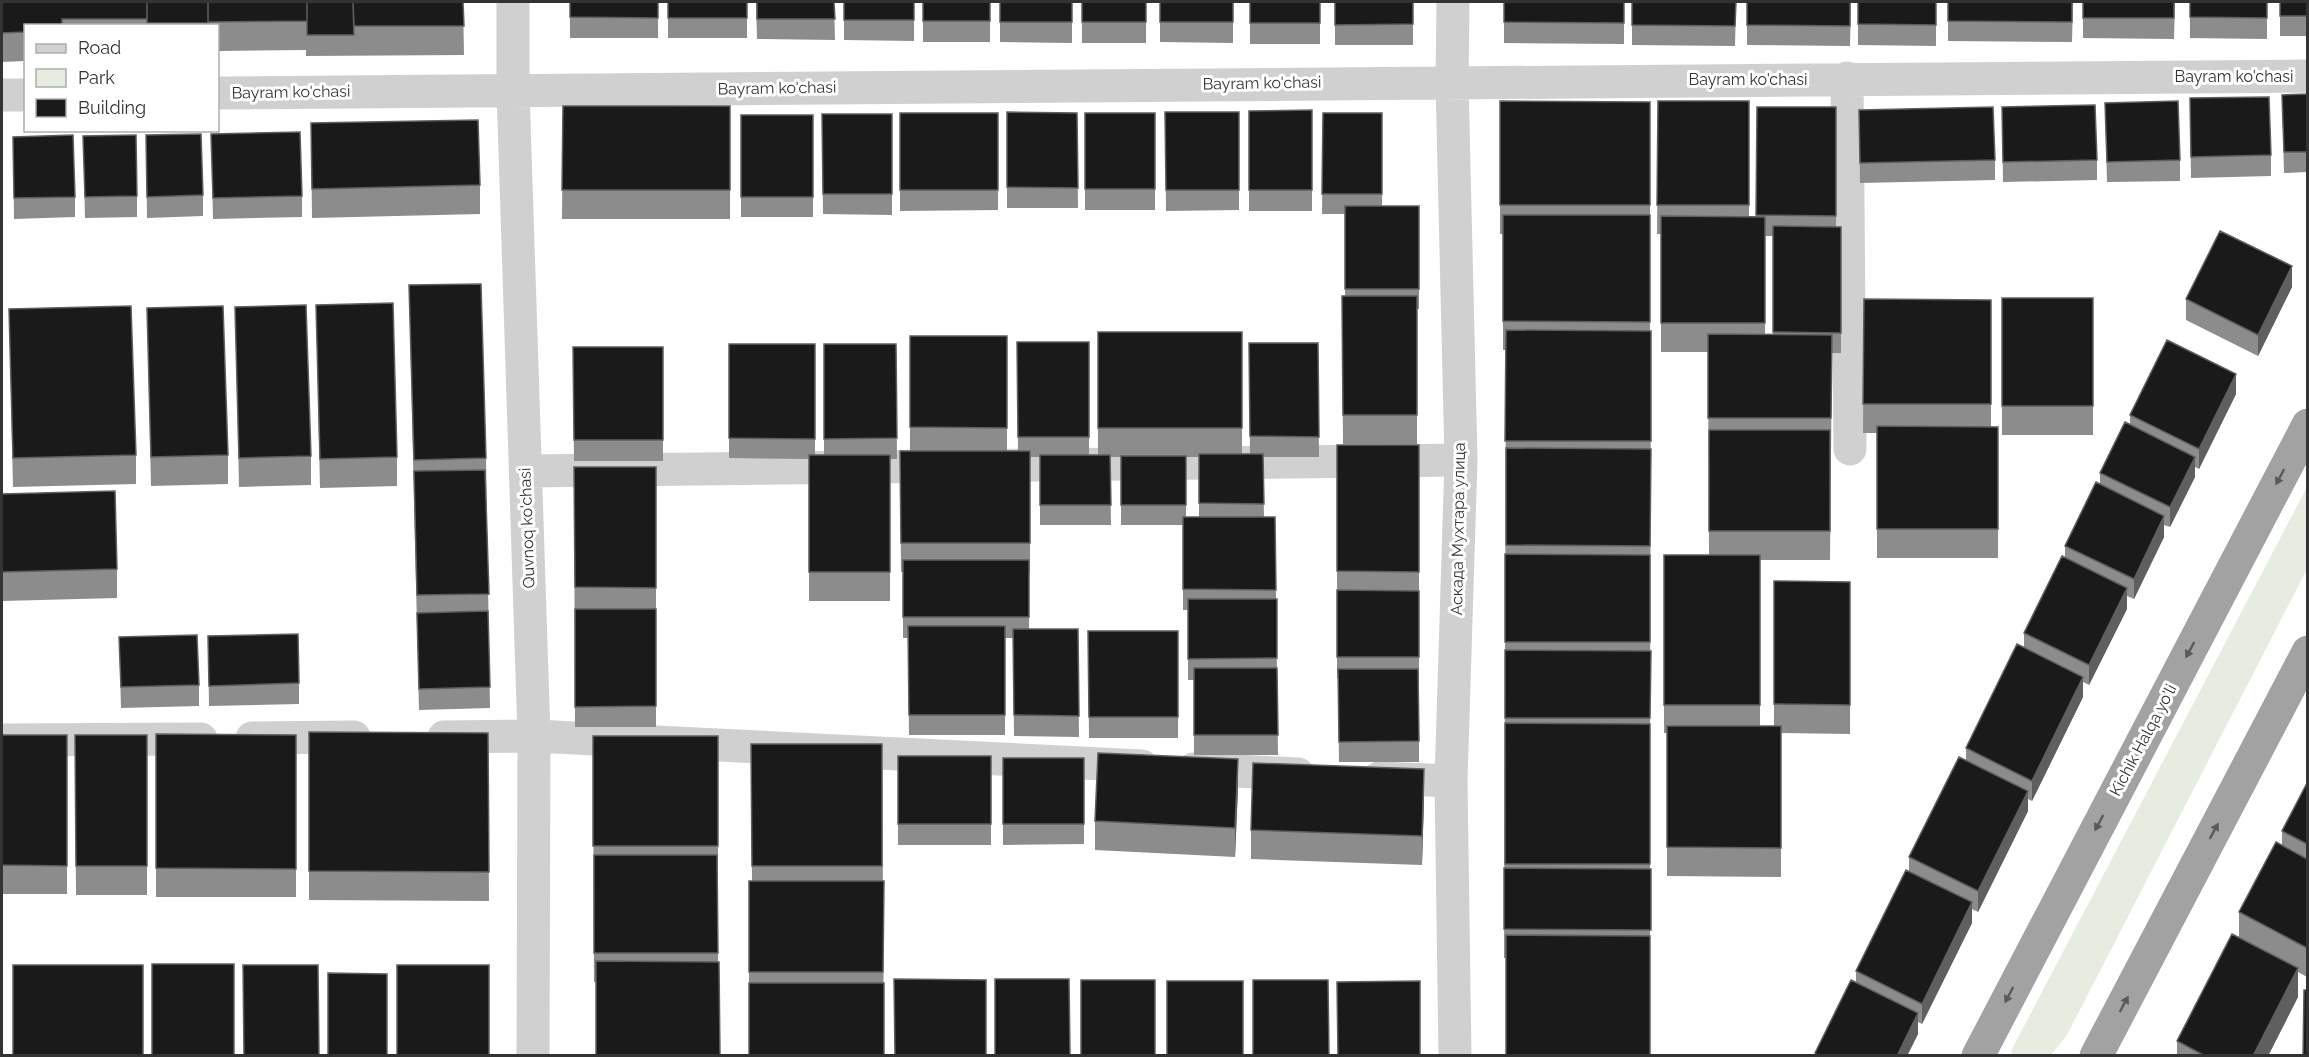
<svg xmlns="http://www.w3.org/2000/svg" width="2309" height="1057" viewBox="0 0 2309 1057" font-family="Raleway,sans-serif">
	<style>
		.green { fill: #e6ecdf }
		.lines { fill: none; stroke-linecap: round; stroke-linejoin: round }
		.minor { stroke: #d0d0d0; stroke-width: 33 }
		.trunk { stroke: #a2a2a2; stroke-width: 33 }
		.wall { fill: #8c8c8c; fill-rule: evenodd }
		.shaded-wall { fill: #5f5f5f }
		.building { fill: #1a1a1a; stroke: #5f5f5f; stroke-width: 1.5 }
		.oneway { fill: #5a5a5a }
		.labels { text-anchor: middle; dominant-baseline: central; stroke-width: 6; stroke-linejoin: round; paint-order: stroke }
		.street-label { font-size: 16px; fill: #333; stroke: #fff }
	</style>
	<rect width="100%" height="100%" fill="#fff"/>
	<path class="green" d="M2307,487V569L2067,1035L2051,1055H2012L2011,1051Z"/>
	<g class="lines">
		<path class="minor" d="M513,2V90L534,736L533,1056
			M1453,2L1452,82L1461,460L1451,781L1455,1056
			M1847,78L1850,449
			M218,93L2308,76
			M2,95H26
			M526,471L1461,460
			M444,737L534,736L1142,766
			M252,738L354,737
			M2,740L201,739
			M1193,769L1298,774
			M1379,778L1451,781"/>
		<path class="trunk" d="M1978,1056L2308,425
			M2096,1056L2308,652"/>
	</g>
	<path class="wall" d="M2,2H463L464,55L306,56V50L218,51V26H147V23V26H26V54H25V61L2,62Z
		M570,2H658V38H570Z
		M668,2H747V38H668Z
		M756,2H834L835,40L757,39Z
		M844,2H914V41L844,40Z
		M923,2H990V42H923Z
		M1000,2H1072V43L1000,42Z
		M1082,2H1146V43H1082Z
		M1160,2H1233V43L1160,42Z
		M1250,2H1320V44H1250Z
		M1335,2H1413V45H1335Z
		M1504,2H1624V44L1504,43Z
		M1632,2H1736L1735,46L1632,45Z
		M1747,2H1851L1850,46L1747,45Z
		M1858,2H1936V46L1858,45Z
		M1948,2H2073L2072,42L1948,41Z
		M2083,2H2175L2174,39L2083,38Z
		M2190,2H2267V39L2190,38Z
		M2280,2H2307V36H2280Z
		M2307,94V172L2284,173L2282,95Z
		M2190,98L2271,155V176L2191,178Z
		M1500,101L1650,102V331H1651L1650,747V1056L1506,958H1504L1506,350H1503V234H1500Z
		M1658,101H1749V216H1756L1757,107H1836V227H1841V353H1832L1830,560H1760V726H1774V581L1850,582V734L1781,733V877L1667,876V733H1664V555H1709L1708,352H1661V234H1657ZM1765,236H1773V335H1765Z
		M2105,103L2180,160V181L2107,182Z
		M563,106H730V219H562Z
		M2002,107L2097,160V180L2003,182Z
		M1312,110V211H1249V111Z
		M1859,110L1995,160V180L1860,183Z
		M1007,112L1077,113L1078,208H1007Z
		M1165,112H1239V210L1166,211Z
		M900,113H998V210L900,211Z
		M1085,113H1155V210H1085Z
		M1323,113H1382V206H1419V309H1417V444H1343L1342,296H1345V214H1322Z
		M822,114H892V215L823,214Z
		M741,115H813V217H741Z
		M311,123L480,185V214L312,218Z
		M211,134L302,196V217L213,219Z
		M146,135L203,195V216L147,218Z
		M83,136L137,196V217L85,218Z
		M13,137L75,197V217L14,219Z
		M409,285L486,458L490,708L419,710L414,500Z
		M2292,287L2258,356L2186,320V299Z
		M2002,298H2093V435H2002Z
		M1864,299L1991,300V427H1998V558H1877V433H1863Z
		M316,305L397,457V486L320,488Z
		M235,307L311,456V485L239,487Z
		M147,308L228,455V484L151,486Z
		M9,309L136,455V484L13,487Z
		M1098,332H1242V454H1250L1249,343H1318L1319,457H1263L1264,517H1275L1278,755H1194V680H1188V610H1183V525H1121V457H1110L1111,525H1040V457H1030V572H1029V629H1078L1079,737L1014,736L1013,638H1005V735H909L908,638H903V572H901L900,451H910V336H1007V451H1018L1017,342H1089V455H1098ZM1186,457H1199V517H1186Z
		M729,344H815V455H824V344H896L897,459H890V601H809V459L729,458Z
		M573,347H663V461H574Z
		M2236,394L2199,469L2195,467V477L2170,527L2164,525V537L2134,599L2127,596V609L2089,685L2083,682V697L2032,801L2028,799V811L1978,912L1972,909V923L1922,1024L1918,1022V1034L1907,1056H1815V1053L1856,982V971L1909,872V857L1966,760V748L2024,648V633L2065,558V546L2100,485V473L2130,425V415Z
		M1337,445H1419V762H1339L1338,678H1337Z
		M574,467H656V727H575Z
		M2,494L117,569V598L2,601Z
		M1088,631H1178V738H1089Z
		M208,636L299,683V704L209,706Z
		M119,637L199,685V706L121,708Z
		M309,732L488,733L489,901L309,900Z
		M156,734L296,735V897H156Z
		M2,735H67V894H2Z
		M75,735H147V895H76Z
		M593,736H718V962L594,982Z
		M751,744H882L884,1056H749V881H752Z
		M898,756H991V845H898Z
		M1003,758H1084V844L1003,845Z
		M2307,783V977L2298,972V997L2268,1056H2177V1041L2239,938V912L2282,846V831Z
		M1238,788L1235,857L1095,850V821Z
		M1424,798L1422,865L1251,859V830Z"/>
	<path class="shaded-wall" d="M2292,266V287L2258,356V335Z
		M2236,374V394L2199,469V449Z
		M2195,457V477L2170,527V507Z
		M2164,516V537L2134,599V579Z
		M2127,588V609L2089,685V665Z
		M2083,677V697L2032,801V781Z
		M1238,759V788L1235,857V828Z
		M1424,769V798L1422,865V836Z
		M2028,791V811L1978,912V891Z
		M1972,902V923L1922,1024V1004Z
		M2298,968V997L2268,1056H2253Z
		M1918,1013V1034L1907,1056H1897Z"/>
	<path class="building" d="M2,2H147V19H62V25H24L25,32L2,33Z
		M147,2H208V23H147Z
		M208,2H307V21L208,22Z
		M307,2H353L354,35H307Z
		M353,2H463L464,26H354Z
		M570,2H658V18L570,17Z
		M668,2H747V18H668Z
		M757,2H834L835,19H757Z
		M844,2H914V20H844Z
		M923,2H990V21H923Z
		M1000,2H1072V22H1000Z
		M1082,2H1146V22H1082Z
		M1160,2H1233V22H1160Z
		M1250,2H1320V23H1250Z
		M1335,2H1413V24L1335,25Z
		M1504,2H1624V23L1504,22Z
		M1632,2H1736L1735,26L1632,25Z
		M1747,2H1850V26L1747,25Z
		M1858,2H1936V25L1858,24Z
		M1948,2H2072V22L1948,21Z
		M2083,2H2174V18H2083Z
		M2190,2H2267V18L2190,17Z
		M2280,2H2307V16H2280Z
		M2307,94V152H2284L2282,95Z
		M2269,97L2271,155L2191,157L2190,98Z
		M1500,101L1650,102V205H1500Z
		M1658,101H1749V205H1657Z
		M2178,101L2180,160L2107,162L2105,103Z
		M2095,105L2097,160L2003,162L2002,107Z
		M563,106H730V190H562Z
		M1757,107H1836V216L1756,215Z
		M1993,107L1995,160L1860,163L1859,110Z
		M1312,110V190H1249V111Z
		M1007,112L1077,113L1078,188L1007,187Z
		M1165,112H1239V190H1166Z
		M900,113H998V190H900Z
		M1085,113H1155V189H1085Z
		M1323,113H1382V194H1322Z
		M822,114H892V194H823Z
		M741,115H813V197H741Z
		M478,120L480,185L312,189L311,123Z
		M300,132L302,196L213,198L211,134Z
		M201,134L203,195L147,197L146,135Z
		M73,135L75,197L14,198L13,137Z
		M136,135L137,196L85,197L83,136Z
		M1345,206H1419V289H1345Z
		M1503,215H1650V322L1503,321Z
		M1661,216L1765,217V323H1661Z
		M1773,226L1841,227V333L1773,332Z
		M2220,231L2292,266L2258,335L2186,299Z
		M481,284L486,458L414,460L409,285Z
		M1342,296H1417V415H1343Z
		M2002,298H2093V406H2002Z
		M1864,299L1991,300V404H1863Z
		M393,303L397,457L320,459L316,305Z
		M306,305L311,456L239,458L235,307Z
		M131,306L136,455L13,458L9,309Z
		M223,306L228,455L151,457L147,308Z
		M1506,330L1651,331V441H1505Z
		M1098,332H1242V428H1098Z
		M1708,334L1832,335L1831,418H1708Z
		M910,336H1007V428L910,427Z
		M2167,340L2236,374L2199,449L2130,415Z
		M1017,342H1089V437H1018Z
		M1249,343H1318L1319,437L1250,436Z
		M729,344H815V439L729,438Z
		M824,344H896L897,438L824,439Z
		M573,347H663V440H574Z
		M2125,422L2195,457L2170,507L2100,473Z
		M1877,426L1998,427V529H1877Z
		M1709,430H1830V531H1709Z
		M1337,445H1419V572L1337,571Z
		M1506,448L1651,449L1650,546L1506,545Z
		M900,451H1030V543H901Z
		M1199,454H1263L1264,504L1199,503Z
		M809,455H890V572H809Z
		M1040,455H1110L1111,505H1040Z
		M1121,456H1186V505H1121Z
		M574,467H656V588L575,587Z
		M485,470L489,594L417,595L414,471Z
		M2096,482L2164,516L2134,579L2065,546Z
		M115,491L117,569L2,572V494Z
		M1183,517H1275L1276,590L1183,589Z
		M1505,554L1650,555V642H1505Z
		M1664,555H1760V705H1664Z
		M2062,556L2127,588L2089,665L2024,633Z
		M903,560H1029V617H903Z
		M1774,581L1850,582V705L1774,704Z
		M1337,590L1419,591V657H1337Z
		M1188,599H1277V658L1188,659Z
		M575,609H656V706L575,707Z
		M488,611L490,687L419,689L417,613Z
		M908,626H1005V715H909Z
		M1013,629H1078L1079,716L1014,715Z
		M1088,631H1178V717H1089Z
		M298,634L299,683L209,686L208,636Z
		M197,635L199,685L121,687L119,637Z
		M2017,644L2083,677L2032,781L1966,748Z
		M1505,650L1651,651L1650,718H1505Z
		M1194,668H1277L1278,735H1194Z
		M1338,669H1418L1419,741L1339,742Z
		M1505,723L1650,724V864H1505Z
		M1667,726H1781V848L1667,847Z
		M309,732L488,733L489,872L309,871Z
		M156,734L296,735V869L156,868Z
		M2,735H67V866L2,865Z
		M75,735H147V866H76Z
		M593,736H718V846H593Z
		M751,744H882V866H752Z
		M1098,753L1238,759L1235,828L1095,821Z
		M898,756H991V824H898Z
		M1959,757L2028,791L1978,891L1909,857Z
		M1003,758H1084V824H1003Z
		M1253,763L1424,769L1422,836L1251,830Z
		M2307,783V844L2282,831Z
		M2276,842L2307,859V948L2239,912Z
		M594,855H717L718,953H594Z
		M1504,868L1651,869V930L1504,929Z
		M1906,870L1972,902L1922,1004L1856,971Z
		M749,881H884L883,972H749Z
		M2232,934L2298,968L2253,1056H2205L2177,1041Z
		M1506,935L1650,936V1056H1506Z
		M596,961L719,962L720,1056H596Z
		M152,964H234V1056H152Z
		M13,965H143V1056H13Z
		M243,965H318L319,1056H244Z
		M397,965H489V1056H397Z
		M328,973L387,974V1056H328Z
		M894,979L986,980V1056H895Z
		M995,979H1069L1070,1056H995Z
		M1081,980H1155V1056H1081Z
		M1253,980H1328L1329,1056H1253Z
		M1851,980L1918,1013L1897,1056H1819L1815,1053Z
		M1167,981H1243V1056H1167Z
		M1420,981V1056H1338L1337,982Z
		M749,983H884V1056H749Z
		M2304,990H2307V1056H2303Z"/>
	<defs><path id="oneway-solid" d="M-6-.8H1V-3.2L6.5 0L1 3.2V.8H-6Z" transform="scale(1.5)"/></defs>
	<g class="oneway">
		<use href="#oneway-solid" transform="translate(2280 477) rotate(118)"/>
		<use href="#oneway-solid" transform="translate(2190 650) rotate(118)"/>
		<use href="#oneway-solid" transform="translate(2099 823) rotate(118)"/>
		<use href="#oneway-solid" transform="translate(2214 831) rotate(-62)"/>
		<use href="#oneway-solid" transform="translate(2009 995) rotate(118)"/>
		<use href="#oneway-solid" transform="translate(2124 1004) rotate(-62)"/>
	</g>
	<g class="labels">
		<g class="street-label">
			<text x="2234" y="76">Bayram ko'chasi</text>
			<text x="1748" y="79">Bayram ko'chasi</text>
			<text transform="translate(1262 83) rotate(-1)">Bayram ko'chasi</text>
			<text transform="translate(777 88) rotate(-1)">Bayram ko'chasi</text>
			<text transform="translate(291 92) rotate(-1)">Bayram ko'chasi</text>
			<text transform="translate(527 528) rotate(-92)">Quvnoq ko'chasi</text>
			<text transform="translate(1458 529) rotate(-89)">Аскада Мухтара улица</text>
			<text transform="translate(2143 740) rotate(-62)">Kichik Halqa yo'li</text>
		</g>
	</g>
	<rect width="2309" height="1057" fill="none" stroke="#333333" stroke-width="6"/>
	<rect x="24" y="24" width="195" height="108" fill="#ffffff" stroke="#adadad" stroke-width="1.5"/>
	<rect x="36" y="44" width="30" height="9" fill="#d0d0d0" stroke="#adadad" stroke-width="1.5"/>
	<text x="78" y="54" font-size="18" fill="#333333">Road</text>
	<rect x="36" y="69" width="30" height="18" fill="#e6ecdf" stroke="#adadad" stroke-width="1.5"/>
	<text x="78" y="84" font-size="18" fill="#333333">Park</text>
	<rect x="36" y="99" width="30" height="18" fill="#1a1a1a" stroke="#adadad" stroke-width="1.5"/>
	<text x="78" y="114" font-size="18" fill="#333333">Building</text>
</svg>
